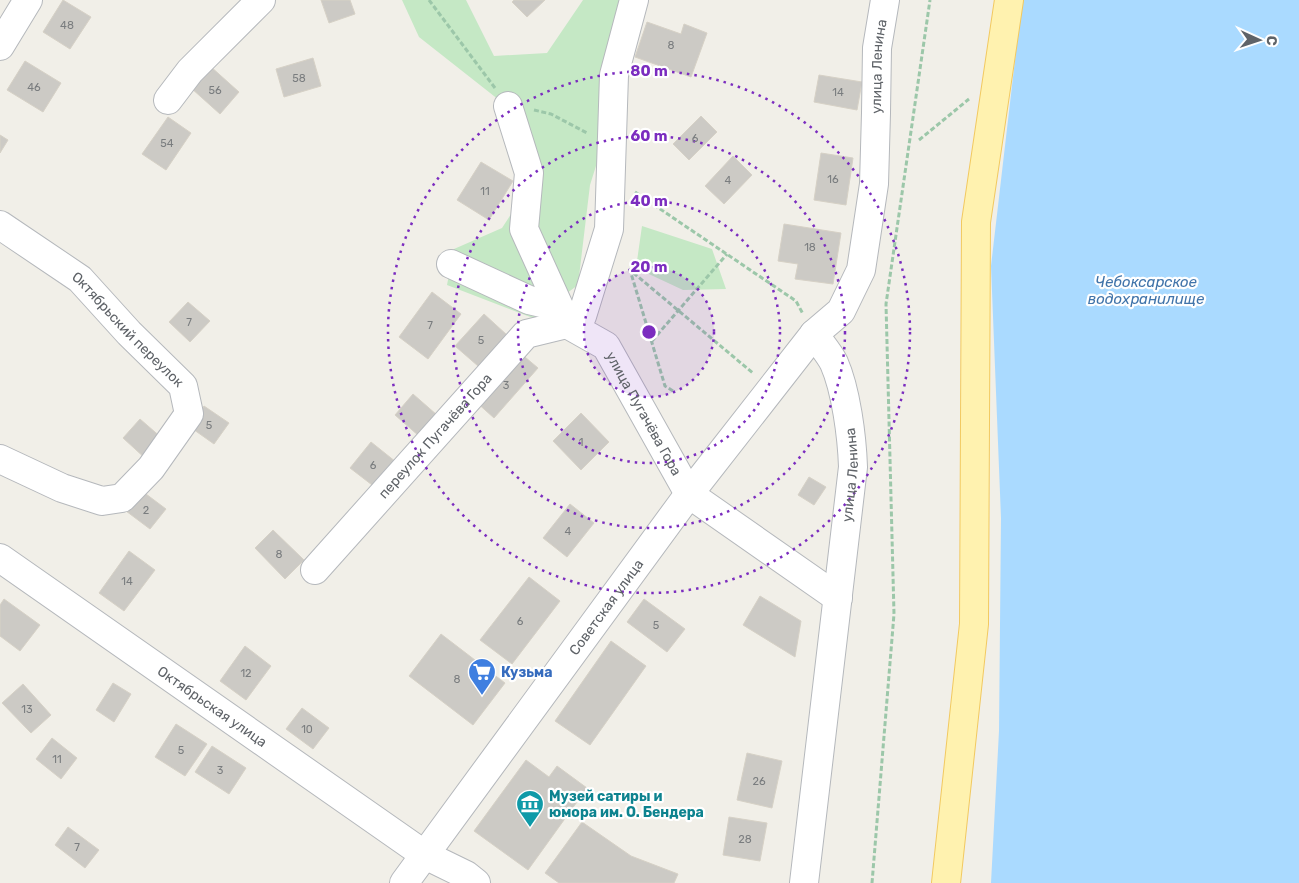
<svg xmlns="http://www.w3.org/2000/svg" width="1299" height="883" viewBox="0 0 1299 883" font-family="Rubik,sans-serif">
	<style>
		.green { fill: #c5e8c5 }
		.water { fill: #aadaff }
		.building { fill: #cccac5; stroke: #d6d1c6 }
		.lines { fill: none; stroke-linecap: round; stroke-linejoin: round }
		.minor-casing { stroke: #b5b8bc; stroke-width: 30 }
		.major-casing { stroke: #f2c960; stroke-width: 30 }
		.path { stroke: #9cc7a9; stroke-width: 3; stroke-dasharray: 5 2.5; stroke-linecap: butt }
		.minor { stroke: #fff; stroke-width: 28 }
		.major { stroke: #fff2af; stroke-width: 28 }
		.ring { fill: none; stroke: #7b2cbf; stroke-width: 2.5; stroke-dasharray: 2.5 5 }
		.labels { text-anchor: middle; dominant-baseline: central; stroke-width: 4.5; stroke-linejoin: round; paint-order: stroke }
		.number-label { font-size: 11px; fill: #7a7d7f }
		.street-label { font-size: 14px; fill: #5f6368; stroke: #fff }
		.shop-label { font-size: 14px; font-weight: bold; fill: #366cbe; stroke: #fff; text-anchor: start }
		.culture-label { font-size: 14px; font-weight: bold; fill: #0d838f; stroke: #fff; text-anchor: start }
		.water-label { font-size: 15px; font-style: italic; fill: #4174aa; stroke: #fff }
		.centre { fill: #7b2cbf; stroke: #fff; stroke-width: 2.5 }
		.ring-label { font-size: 15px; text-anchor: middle; font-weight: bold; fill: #7b2cbf; stroke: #fff; stroke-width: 4.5; stroke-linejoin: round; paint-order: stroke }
	</style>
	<rect width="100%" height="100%" fill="#f1efe8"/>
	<path class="green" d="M402,0H466L494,56L547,53L583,0H619L610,44L607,131L590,185L578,285L533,318L447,285L454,249L502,228L536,176L499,100L419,37Z
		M642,226L712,249L726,289L683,290L636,268Z"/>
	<path class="water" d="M1022,0H1299V883H991L999,731L1001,518L991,266Z"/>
	<path class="building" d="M63,0L91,17L70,49L43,32Z
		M321,0H350L355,14L329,23Z
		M514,0H545L527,17L512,2Z
		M647,22L681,34L684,24L707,33L691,77L635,57Z
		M313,58L321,86L284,97L276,69Z
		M25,61L61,83L43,112L7,90Z
		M210,66L239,92L220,114L191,88Z
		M819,75L862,82L857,110L814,102Z
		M701,116L717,132L689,160L673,144Z
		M168,117L191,133L166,170L142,154Z
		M0,135L8,140L0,153Z
		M821,153L853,158L846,205L814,200Z
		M733,156L752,175L724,204L705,186Z
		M481,162L513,181L489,220L457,200Z
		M784,224L841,233L833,284L795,279L798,264L778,261Z
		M432,292L461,314L428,359L399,337Z
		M188,302L210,321L190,342L169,322Z
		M484,314L507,335L478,366L455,346Z
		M519,352L538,368L494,418L475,401Z
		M413,394L437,415L419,436L395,415Z
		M204,406L229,423L214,444L190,427Z
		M581,413L609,442L581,470L553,441Z
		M140,419L163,439L146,459L123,438Z
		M371,442L396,462L376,488L350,468Z
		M809,477L826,487L814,505L798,495Z
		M142,491L166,509L150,529L126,511Z
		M570,504L594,523L567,557L543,538Z
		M273,530L304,560L285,579L255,548Z
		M129,551L155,570L124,611L99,593Z
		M529,577L560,601L512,664L480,640Z
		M760,596L801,621L795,657L743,625Z
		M4,599L40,625L20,651L0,636V605Z
		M644,599L685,629L667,652L627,622Z
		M441,634L505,683L473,725L409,676Z
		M611,641L646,666L590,745L555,721Z
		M245,646L271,666L246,700L220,681Z
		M113,683L131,694L114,722L96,710Z
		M23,684L51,715L31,733L2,703Z
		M302,708L329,728L313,749L286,729Z
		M176,724L207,744L185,776L155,757Z
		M52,738L77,758L61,779L36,759Z
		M212,746L246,768L229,794L195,772Z
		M747,753L782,761L772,808L737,800Z
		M526,760L549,777L557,766L587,788L528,870L474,831Z
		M729,817L767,823L760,861L723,855Z
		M582,822L631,856L678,874L674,883H559L545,873Z
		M68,827L99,850L85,868L55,845Z"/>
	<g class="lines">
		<defs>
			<g id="minor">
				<path id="s1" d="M634,0L614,75L609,229L582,316L567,324L606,346L689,494L838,598"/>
				<path d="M0,46L28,0"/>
				<path d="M168,100L190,71L261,0"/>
				<path id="s2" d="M0,225L80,279L129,333L183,386L189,414L151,468L122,498L102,501L62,488L0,459"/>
				<path d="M451,264L529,300L559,307"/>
				<path id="s3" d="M0,558L425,855L466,875L476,883"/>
				<path id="s4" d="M315,570L526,334L567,324L524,229L529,173L508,106"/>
				<path id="s5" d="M404,883L689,494L814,334L841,311L861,270L874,184L876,113L877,48L885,0"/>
				<path id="s6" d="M804,883L853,467C852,437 846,390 834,363C829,353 820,343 814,334"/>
			</g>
			<path id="major" d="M946,883L974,624L976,222L1009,0"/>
		</defs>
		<use href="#minor" class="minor-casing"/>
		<use href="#major" class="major-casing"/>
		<path class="path" d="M429,0L495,88
			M534,110L551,114L587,133
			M919,140L969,99
			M635,192L796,301L803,314
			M652,341L727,254
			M673,391L665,386L630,270L754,374
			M872,883L894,614L886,304L930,0"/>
		<use href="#minor" class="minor"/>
		<use href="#major" class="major"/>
	</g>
	<circle cx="649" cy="332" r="65" fill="#7b2cbf" fill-opacity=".12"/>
	<g class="ring">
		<circle cx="649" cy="332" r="65"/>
		<circle cx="649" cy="332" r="131"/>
		<circle cx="649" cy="332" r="196"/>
		<circle cx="649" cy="332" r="261"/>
	</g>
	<defs>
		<symbol id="supermarket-pin" viewBox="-11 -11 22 30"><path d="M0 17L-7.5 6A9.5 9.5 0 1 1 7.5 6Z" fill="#3f7fe0" stroke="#fff"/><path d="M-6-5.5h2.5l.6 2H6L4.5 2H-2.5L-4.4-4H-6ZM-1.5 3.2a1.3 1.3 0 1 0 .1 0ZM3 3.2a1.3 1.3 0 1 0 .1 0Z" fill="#fff"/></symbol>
		<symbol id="museum-pin" viewBox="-11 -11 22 30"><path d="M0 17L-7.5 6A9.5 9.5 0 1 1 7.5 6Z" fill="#0f9aa8" stroke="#fff"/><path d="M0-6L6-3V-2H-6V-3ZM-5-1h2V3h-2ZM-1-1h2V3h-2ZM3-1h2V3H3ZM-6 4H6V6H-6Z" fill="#fff"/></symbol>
	</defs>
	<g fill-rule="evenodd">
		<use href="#supermarket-pin" x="466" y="656" width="32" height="43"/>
		<use href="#museum-pin" x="514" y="788" width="32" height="43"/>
	</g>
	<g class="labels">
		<g class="number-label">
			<text x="67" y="25">48</text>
			<text x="671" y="45">8</text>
			<text x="299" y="78">58</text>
			<text x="34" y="87">46</text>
			<text x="215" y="90">56</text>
			<text x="838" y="92">14</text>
			<text x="695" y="138">6</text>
			<text x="167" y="143">54</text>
			<text x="833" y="179">16</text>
			<text x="728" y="180">4</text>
			<text x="485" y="191">11</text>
			<text x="810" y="247">18</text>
			<text x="189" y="322">7</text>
			<text x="430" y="325">7</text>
			<text x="481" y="340">5</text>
			<text x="506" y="385">3</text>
			<text x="209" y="425">5</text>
			<text x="581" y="442">1</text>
			<text x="373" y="465">6</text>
			<text x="146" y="510">2</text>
			<text x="568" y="531">4</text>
			<text x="279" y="554">8</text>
			<text x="127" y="581">14</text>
			<text x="520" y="621">6</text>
			<text x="656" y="625">5</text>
			<text x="246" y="673">12</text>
			<text x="457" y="679">8</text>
			<text x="27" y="709">13</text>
			<text x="307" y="729">10</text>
			<text x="181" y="750">5</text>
			<text x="57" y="759">11</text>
			<text x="220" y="770">3</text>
			<text x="759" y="781">26</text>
			<text x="745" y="839">28</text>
			<text x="77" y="847">7</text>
		</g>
		<g class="street-label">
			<text stroke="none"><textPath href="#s5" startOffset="971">улица Ленина</textPath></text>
			<text stroke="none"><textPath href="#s2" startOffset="166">Октябрьский переулок</textPath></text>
			<text stroke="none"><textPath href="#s1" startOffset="462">улица Пугачёва Гора</textPath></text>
			<text stroke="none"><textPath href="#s4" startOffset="180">переулок Пугачёва Гора</textPath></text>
			<text stroke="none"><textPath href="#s6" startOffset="411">улица Ленина</textPath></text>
			<text stroke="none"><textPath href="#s5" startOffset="342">Советская улица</textPath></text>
			<text stroke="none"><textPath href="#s3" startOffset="259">Октябрьская улица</textPath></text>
		</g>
		<g class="shop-label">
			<text x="501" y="672">Кузьма</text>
		</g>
		<g class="culture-label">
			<text x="549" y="796">Музей сатиры и<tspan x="549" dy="16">юмора им. О. Бендера</tspan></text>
		</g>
		<g class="water-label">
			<text x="1146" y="282">Чебоксарское<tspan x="1146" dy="17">водохранилище</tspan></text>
		</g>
	</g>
	<circle cx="649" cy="332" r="8" class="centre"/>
	<g class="ring-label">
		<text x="649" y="76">80 m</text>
		<text x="649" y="141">60 m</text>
		<text x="649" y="206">40 m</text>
		<text x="649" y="272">20 m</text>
	</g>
	<g transform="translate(1259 40) rotate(93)" stroke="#ffffff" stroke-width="4" paint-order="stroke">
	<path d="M0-4L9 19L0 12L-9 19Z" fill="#5f6368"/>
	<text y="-8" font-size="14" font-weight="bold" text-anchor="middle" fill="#5f6368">С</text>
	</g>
</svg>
